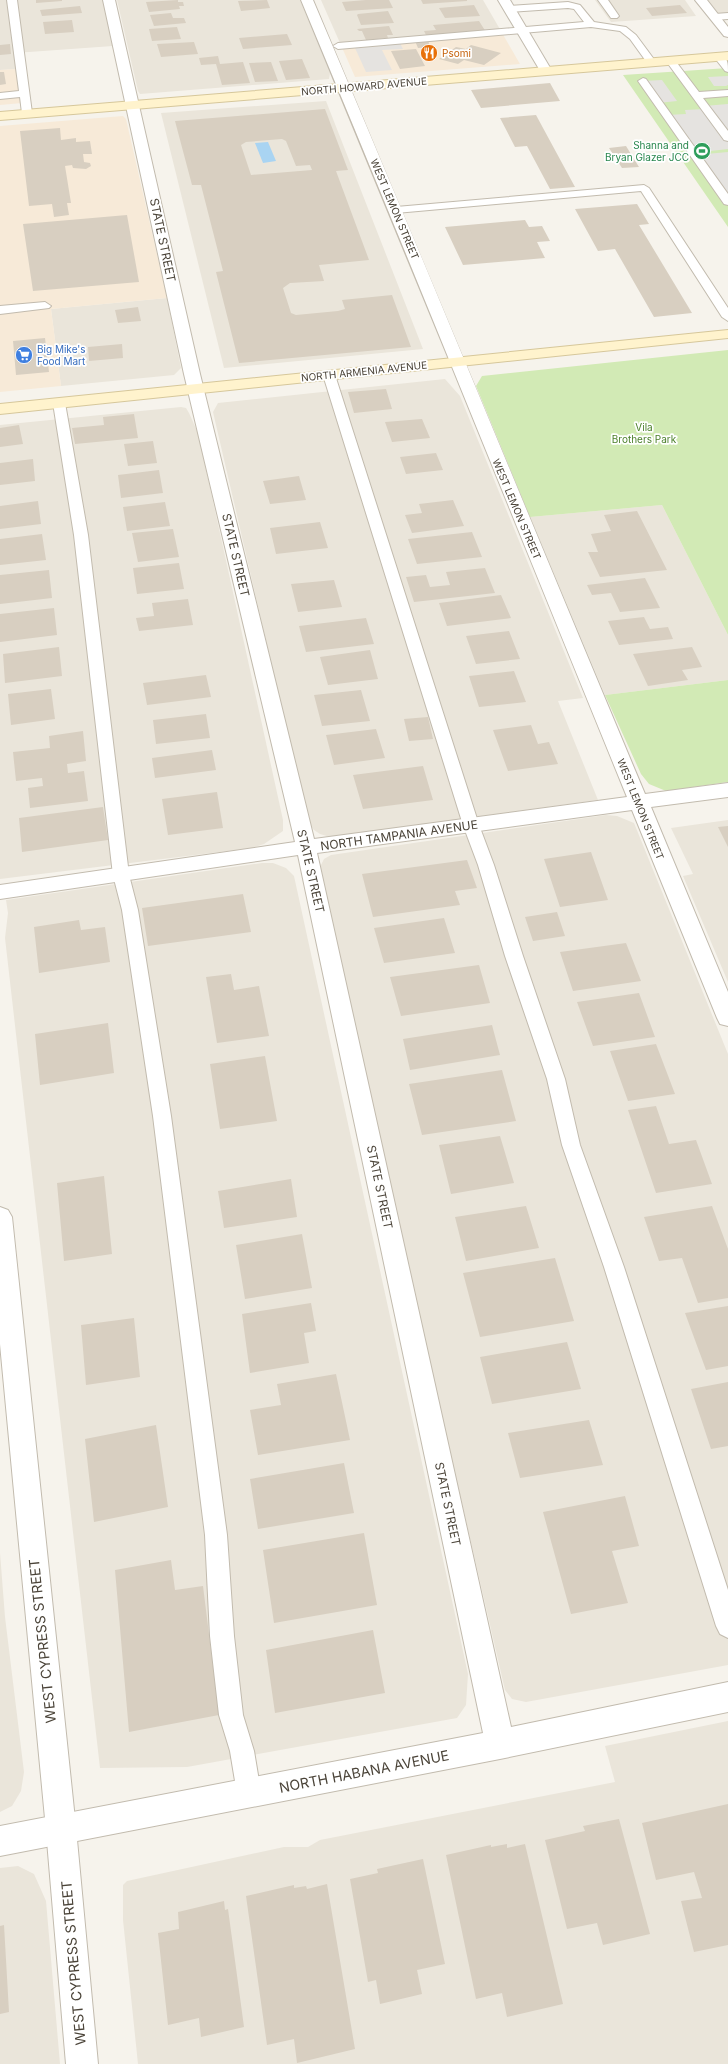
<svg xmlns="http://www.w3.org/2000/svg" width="728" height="2064" viewBox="0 0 728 2064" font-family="Inter,sans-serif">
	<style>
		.residential { fill: #eae5da }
		.commercial { fill: #f7ead8 }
		.green { fill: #d2eab5 }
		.parking { fill: #e5e3e0 }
		.water { fill: #a9d4f2 }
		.building { fill: #d8cfc1; fill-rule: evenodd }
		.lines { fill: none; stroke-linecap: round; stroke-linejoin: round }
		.service-casing { stroke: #c2bbae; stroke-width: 2 }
		.minor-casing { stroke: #c2bbae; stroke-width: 2 }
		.tertiary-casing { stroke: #c2bbae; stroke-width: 2 }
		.secondary-casing { stroke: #d6c79b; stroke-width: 2 }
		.service { fill: #fff; fill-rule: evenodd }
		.minor { fill: #fff; fill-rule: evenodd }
		.tertiary { fill: #fff; fill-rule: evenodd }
		.secondary { fill: #fff3cd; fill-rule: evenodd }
		.labels { text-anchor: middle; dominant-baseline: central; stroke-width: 3.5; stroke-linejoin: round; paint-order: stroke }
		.far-food-label { font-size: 10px; fill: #c56008; stroke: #fff; text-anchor: start }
		.far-street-label { font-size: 10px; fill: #4b4439; stroke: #fff }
		.far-leisure-label { font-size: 10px; fill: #27864d; stroke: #fff; text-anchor: end }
		.far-shop-label { font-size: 10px; fill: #366cbe; stroke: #fff; text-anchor: start }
		.far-park-label { font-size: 10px; fill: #4a7f2a; stroke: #fff }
		.street-label { font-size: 12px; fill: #4b4439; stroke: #fff }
		.near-street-label { font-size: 14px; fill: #4b4439; stroke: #fff }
	</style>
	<rect width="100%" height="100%" fill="#f6f3ec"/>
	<path class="residential" d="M0,0H103L113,46L15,53L17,69L0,70Z
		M117,0H300L330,73L329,79L140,94L138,91Z
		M321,0H483L501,31L340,43Z
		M595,0H685L696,16L611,22Z
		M708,0H728V13L719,14Z
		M326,101L423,349L224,368L161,113Z
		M167,298L181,368L174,375L61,386L51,309Z
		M445,379L460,396L583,698L558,701L598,800L330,837L320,834L314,830L308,822L213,412L218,403Z
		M181,407L186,408L189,413L198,433L283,820V831L264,844L252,848L0,879V425Z
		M662,505L728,635V680L605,695L530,517Z
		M606,815L617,816L634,823L728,1054V1665L526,1702L512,1699L505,1690L318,878V871L324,859L331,855Z
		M728,820V982L683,876L693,874L671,828Z
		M262,863H273L286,868L294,876L468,1674L466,1705L457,1718L187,1767L100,1768L5,938L8,913L6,900Z
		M0,1553L5,1617L24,1772L21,1791L12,1806L0,1812Z
		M728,1721V2064H138L123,1920V1885L127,1881L284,1847H308L320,1840L615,1782L605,1746Z
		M18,1866L34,1874L46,1901L60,2064H0V1868Z"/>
	<path class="commercial" d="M501,31L520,64L355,77L340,43Z
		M17,69L22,103L0,105V70Z
		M123,116L126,119L167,298L51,309L61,386L0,392V126Z"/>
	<path class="green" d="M728,68V227L623,75Z
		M728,350V635L662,505L530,517L476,386L482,376Z
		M728,680V782L666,791L649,784L641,774L605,695Z"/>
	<path class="parking" d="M399,41L403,49L382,50L392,70L366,72L355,48L379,46L378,43Z
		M728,76V85L726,86H714L708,77Z
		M662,80L677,101L658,103L643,81Z
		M728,104V149L693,153L667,115L686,114L685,110L706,109L704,106Z
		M728,152V202L695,155Z"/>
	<path class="water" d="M268,142L276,161L263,163L255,143Z"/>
	<path class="building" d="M36,0H62V1L36,3Z
		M178,0V2H183L184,6H179L180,9L149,12L146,2Z
		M267,0L270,8L241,11L238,1Z
		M366,0H389L393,8L346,11L342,2Z
		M421,0H467V1L423,4Z
		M474,5L480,16L445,18L439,8Z
		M680,5L687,13L652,16L646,8Z
		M80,6L82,13L42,16L40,10Z
		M388,11L394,23L361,25L357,15L358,14Z
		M171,13L173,18H184L186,23L154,26L150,15Z
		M72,20L74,32L45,34L43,22Z
		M479,21L486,32L427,37L424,31L436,30L433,25Z
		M389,26L393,35H387L388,38L366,40L362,31H359L357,29Z
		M177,27L181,39L152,41L149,29Z
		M287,34L292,45L243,49L239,38Z
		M428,40L430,47L418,48L415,41Z
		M194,42L198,54L161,57L157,44Z
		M10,44L11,54L0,55V45Z
		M471,45L501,53L484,65L464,60L458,64L439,59L456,47L466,49Z
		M416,49L425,66L400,69L391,51Z
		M218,56L220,64L243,62L250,83L222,85L216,64L201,65L199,58Z
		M302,59L310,78L286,80L279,61Z
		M271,62L278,81L255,82L249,63Z
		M0,72H4L6,84L0,85Z
		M550,83L560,101L481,108L471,90Z
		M325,109L348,170L336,171L369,260L319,265L324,281L290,283L283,288L291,313L296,315L338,311L345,309L342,300L392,295L411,347L239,363L216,272L223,271L201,185H192L175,121ZM282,139L286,141L296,166L310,165L312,170L251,175L241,145L246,142Z
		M536,115L575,187L550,189L527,146L515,147L500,118Z
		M60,128L61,140L76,138V142L90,141L92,154H83L84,162L90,163L91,166L86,169L73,168L72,165L65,166L71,203H67L69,215L54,217L52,204L29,206L20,131Z
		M626,146L639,167L622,168L609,148Z
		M637,204L649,224L639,225L692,313L654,317L615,249L598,251L575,209Z
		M127,215L139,282L33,291L23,224Z
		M525,220L529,227L542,226L550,241L537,242L545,258L463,265L445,227Z
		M138,307L141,321L118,323L115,310Z
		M45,338L49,372L16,375L13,341Z
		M122,344L123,358L89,361L88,347Z
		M386,389L392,409L354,413L348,392Z
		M134,414L138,438L75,444L72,428L104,425L103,417Z
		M422,419L430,438L392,442L385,422Z
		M19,425L23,444L0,447V428Z
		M153,441L157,463L128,466L124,444Z
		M436,453L443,470L406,474L400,457Z
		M33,459L35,481L0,485V463Z
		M159,470L163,493L121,498L118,475Z
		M299,476L306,500L270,504L263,481Z
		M453,500L464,526L412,533L405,515L422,513L419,504Z
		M38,501L41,524L0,529V506Z
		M165,502L170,526L127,531L123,507Z
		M637,511L667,570L600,577L588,552H598L591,534L611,531L604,515Z
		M320,522L328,548L276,554L270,528Z
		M173,529L179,557L138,562L132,533Z
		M472,532L482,557L417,564L408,539Z
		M42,534L46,560L0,565V539Z
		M179,563L184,589L137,594L133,568Z
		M485,568L495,593L414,602L406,577L426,575L430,587L450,585L446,572Z
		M49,570L52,598L0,604V575Z
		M645,578L660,608L620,612L611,593L592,595L587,585Z
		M334,580L342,607L298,612L291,584Z
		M501,595L511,618L447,626L439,603Z
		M188,599L193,625L139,631L136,618L154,616L152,603Z
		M54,608L57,635L0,642V614Z
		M644,617L650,629L668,627L673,639L619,645L608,621Z
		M366,618L374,644L306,652L299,626Z
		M509,631L520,659L476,664L466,636Z
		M59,647L62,676L5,683L3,654Z
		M692,647L702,667L682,670L688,680L648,686L633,654Z
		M370,650L378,679L328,685L320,657Z
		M514,671L526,702L479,707L469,676Z
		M206,675L211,697L147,705L143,683Z
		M51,689L55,719L11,725L8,694Z
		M361,690L370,721L322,726L314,695Z
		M206,714L210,738L156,744L153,720Z
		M428,717L433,739L409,741L404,719Z
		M531,725L538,744L549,742L558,764L508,771L493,730Z
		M376,729L385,758L334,765L326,735Z
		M83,731L86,761L67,764L68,773L84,771L88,801L30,808L28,788L43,786L42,778L16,781L13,752L50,748L49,736Z
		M212,750L216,770L155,778L152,758Z
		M423,766L433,800L363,809L353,775Z
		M217,792L223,828L168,835L162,799Z
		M103,807L108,840L22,852L19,818Z
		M728,826V847L718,827Z
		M591,852L608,900L560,907L544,859Z
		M467,860L477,888L455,891L460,905L373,917L362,874Z
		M243,894L251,932L148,946L142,908Z
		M557,912L565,936L533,941L525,917Z
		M444,918L455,953L384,963L374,928Z
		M79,920L81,930L105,927L110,962L39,973L34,927Z
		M626,943L641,981L573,991L560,952Z
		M479,965L490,1003L401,1016L390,977Z
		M231,974L234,990L259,986L269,1036L217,1043L206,977Z
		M639,993L655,1037L593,1046L577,1002Z
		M108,1023L114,1073L40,1085L35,1034Z
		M492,1025L500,1055L410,1070L403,1039Z
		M656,1044L675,1094L628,1101L610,1051Z
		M265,1056L277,1121L220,1129L210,1064Z
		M502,1070L516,1121L422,1135L409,1084Z
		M656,1106L669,1144L696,1140L712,1184L656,1193L628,1110Z
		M500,1136L514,1183L451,1194L439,1145Z
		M104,1176L112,1254L64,1261L57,1183Z
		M291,1179L297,1217L224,1228L218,1191Z
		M526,1206L539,1248L466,1261L455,1217Z
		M712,1206L728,1249V1298L698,1303L682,1258L659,1261L644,1217Z
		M302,1234L312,1288L245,1299L236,1245Z
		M555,1258L574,1321L480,1337L463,1273Z
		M311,1303L316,1331L304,1333L309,1363L250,1373L242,1314Z
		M728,1306V1366L706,1370L685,1313Z
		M134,1318L140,1377L86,1385L81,1325Z
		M567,1342L581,1389L492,1404L480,1357Z
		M336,1374L350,1440L258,1455L250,1410L281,1405L277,1384Z
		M728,1382V1446L711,1449L691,1389Z
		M589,1420L603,1465L520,1478L508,1433Z
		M156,1425L168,1507L94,1522L85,1439Z
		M344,1463L354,1513L258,1529L250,1479Z
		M625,1496L639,1546L612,1551L628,1603L571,1614L543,1512Z
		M364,1533L377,1605L274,1623L263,1550Z
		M171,1560L175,1590L203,1586L219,1715L129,1732L115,1570Z
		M373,1630L385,1693L275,1713L266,1650Z
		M728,1804V1945L694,1952L681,1901L702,1898L694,1872L656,1880L642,1823Z
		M619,1819L650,1934L603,1945L597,1923L567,1929L545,1840L585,1831L583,1826Z
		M507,1844V1848L525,1844L563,2004L507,2017L502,1993L476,1999L446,1855L491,1845V1847Z
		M423,1859L445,1964L417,1970L422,1994L380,2004L376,1980L368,1982L350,1879L378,1873L377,1869Z
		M327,1884L355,2049L297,2063L294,2039L267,2045L246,1896L294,1885V1888L306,1886L307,1889Z
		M224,1901L225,1910L228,1909L244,2027L201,2037L199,2018L168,2025L158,1933L179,1929L178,1912Z
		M4,1925L9,2012L0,2014V1926Z"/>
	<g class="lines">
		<defs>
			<path id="service" d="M7,0H17L32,113L27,116L22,113L20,97L0,99V93L19,91Z
				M598,0H608L619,16L617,18H611Z
				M568,2L580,5L594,22L626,27L636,35L656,62L654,64H648L630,39L620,31L591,27L338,49L333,46L338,43L584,22L574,9L568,8L509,12L504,9L509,6Z
				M728,13V19L715,20L710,17L715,14Z
				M719,54C728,56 728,64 728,72L725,71L714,57Z
				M671,58L674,59L699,92L728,90V96L703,98L728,131V141L724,140L666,61Z
				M643,78L646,79L728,194V205L724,204L638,81Z
				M644,185L649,188L728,308V321L722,317L641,191L396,213L391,210L396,207Z
				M45,302L51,306L49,308L0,314V306Z
				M329,371L335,375L479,825L494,865L523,956L565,1079L580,1145L624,1267L728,1590V1638L720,1634L716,1626L604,1267L562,1145L547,1079L505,956L478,865L463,825L323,375Z
				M59,399L65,403L88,535L129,875L138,910L171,1116L227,1535L234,1636L243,1715L254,1751L261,1793L258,1802L249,1805L240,1802L237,1793L230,1751L219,1715L210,1636L205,1535L153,1116L122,910L113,875L74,535L53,403Z"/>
			<path id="minor" d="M103,0H115L200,374L314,839L627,797C518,531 412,265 301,0H313C426,264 534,530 645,794L728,783V797L651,807L728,992V1026L720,1024L717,1018L632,810L317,853L511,1727L728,1682V1712L500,1759L0,1856V1826L483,1733L298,855L0,899V885L295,842L184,374Z
				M695,0H707L728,27V37L724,36Z"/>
			<path id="tertiary" d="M498,0H510L552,71L550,74H542Z
				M0,1207L8,1210L12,1217L76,1829L98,2064H66L46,1829L0,1344Z"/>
			<path id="secondary" d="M728,52V60L0,120V112Z
				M728,330V338L0,414V404Z"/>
		</defs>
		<use href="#service" class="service-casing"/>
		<use href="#minor" class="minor-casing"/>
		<use href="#tertiary" class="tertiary-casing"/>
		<use href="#secondary" class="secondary-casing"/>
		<use href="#service" class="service"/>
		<use href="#minor" class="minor"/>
		<use href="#tertiary" class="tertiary"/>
		<use href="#secondary" class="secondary"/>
	</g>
	<defs>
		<symbol id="restaurant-disc" viewBox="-11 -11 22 22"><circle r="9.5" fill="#e8710a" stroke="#fff"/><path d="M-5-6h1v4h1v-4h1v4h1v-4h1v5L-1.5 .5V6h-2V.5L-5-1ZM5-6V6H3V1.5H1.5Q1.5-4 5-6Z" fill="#fff"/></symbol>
		<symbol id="stadium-disc" viewBox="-11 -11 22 22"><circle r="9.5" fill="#2e9e5b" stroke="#fff"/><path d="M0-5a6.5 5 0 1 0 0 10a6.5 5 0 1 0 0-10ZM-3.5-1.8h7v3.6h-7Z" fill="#fff"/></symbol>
		<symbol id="supermarket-disc" viewBox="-11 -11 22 22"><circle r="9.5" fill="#3f7fe0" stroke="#fff"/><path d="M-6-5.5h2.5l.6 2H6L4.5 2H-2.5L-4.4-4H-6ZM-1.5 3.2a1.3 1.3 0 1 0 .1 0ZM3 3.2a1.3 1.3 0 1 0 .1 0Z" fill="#fff"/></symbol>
	</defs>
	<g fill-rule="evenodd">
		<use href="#restaurant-disc" x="419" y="43" width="20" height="20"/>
		<use href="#stadium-disc" x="692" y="141" width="20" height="20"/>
		<use href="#supermarket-disc" x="14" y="345" width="20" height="20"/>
	</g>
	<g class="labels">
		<g class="far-food-label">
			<text x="442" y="53">Psomi</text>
		</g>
		<g class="far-street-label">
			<text transform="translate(364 86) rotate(-5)">NORTH HOWARD AVENUE</text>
			<text transform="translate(395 209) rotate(67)">WEST LEMON STREET</text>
			<text transform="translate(364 371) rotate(-6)">NORTH ARMENIA AVENUE</text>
			<text transform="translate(517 509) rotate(67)">WEST LEMON STREET</text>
			<text transform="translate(641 809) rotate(68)">WEST LEMON STREET</text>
		</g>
		<g class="far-leisure-label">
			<text x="689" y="145">Shanna and<tspan x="689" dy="12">Bryan Glazer JCC</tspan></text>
		</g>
		<g class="far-shop-label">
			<text x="37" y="349">Big Mike's<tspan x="37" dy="12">Food Mart</tspan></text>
		</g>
		<g class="far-park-label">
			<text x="644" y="427">Vila<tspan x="644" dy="12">Brothers Park</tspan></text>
		</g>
		<g class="street-label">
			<text transform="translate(163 240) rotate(78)">STATE STREET</text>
			<text transform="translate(236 555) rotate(77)">STATE STREET</text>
			<text transform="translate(399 835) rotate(-8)">NORTH TAMPANIA AVENUE</text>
			<text transform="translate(311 871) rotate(77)">STATE STREET</text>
			<text transform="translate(380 1187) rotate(78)">STATE STREET</text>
			<text transform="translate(448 1504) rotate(78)">STATE STREET</text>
		</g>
		<g class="near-street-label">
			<text transform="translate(42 1641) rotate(-96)">WEST CYPRESS STREET</text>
			<text transform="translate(364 1771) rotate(-11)">NORTH HABANA AVENUE</text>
			<text transform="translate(73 1963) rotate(-95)">WEST CYPRESS STREET</text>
		</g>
	</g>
</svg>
